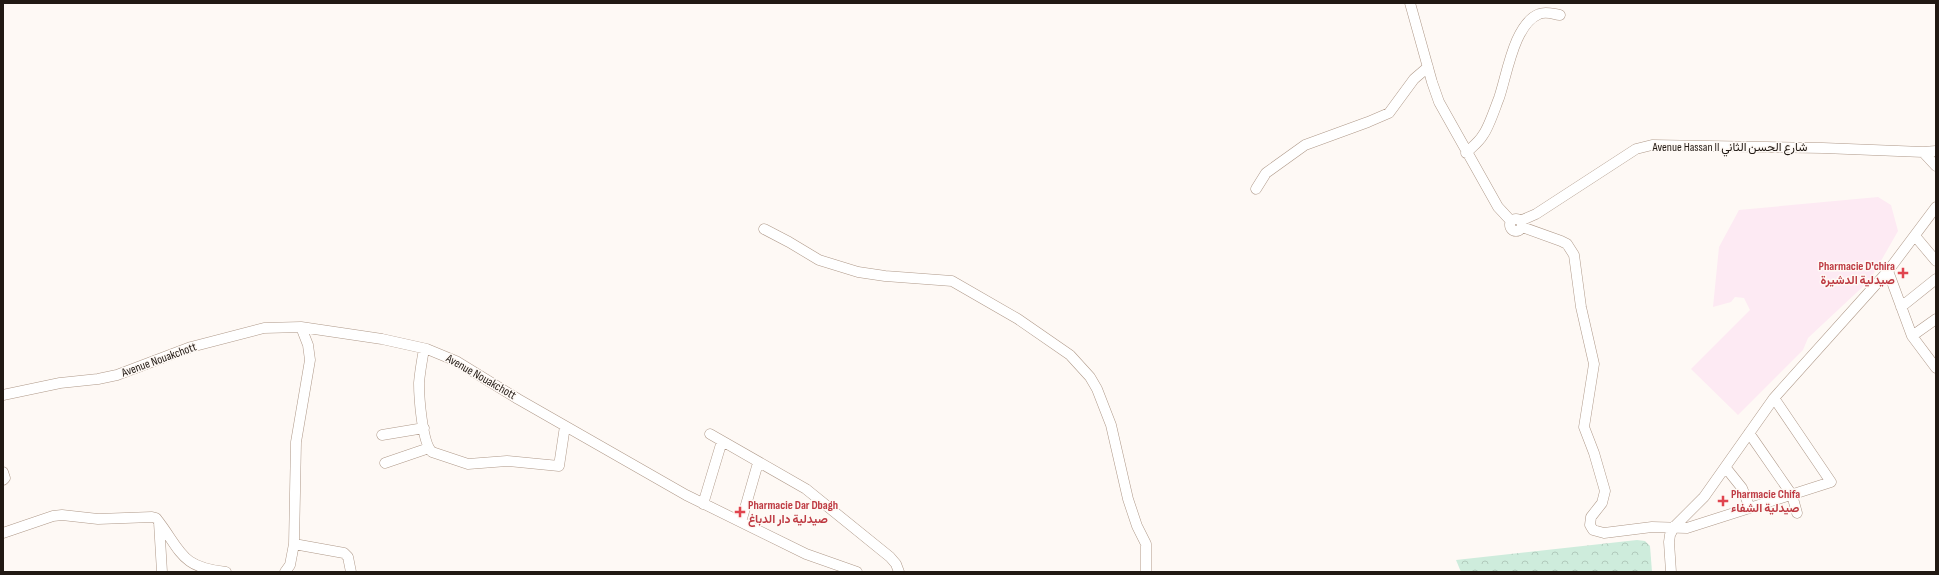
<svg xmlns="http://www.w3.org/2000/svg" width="1939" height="575" viewBox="0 0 1939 575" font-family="'Sofia Sans Condensed',Vazirmatn,sans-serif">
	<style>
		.medical { fill: #fdeaf3 }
		.park { fill: url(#park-crowns) }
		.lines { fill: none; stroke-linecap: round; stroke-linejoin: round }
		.minor-casing { stroke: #af9989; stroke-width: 11 }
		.minor { stroke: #fff; stroke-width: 10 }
		.health-dot { fill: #e0444e; stroke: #fef9f5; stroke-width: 1.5 }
		.labels { text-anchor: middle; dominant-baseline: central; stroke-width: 3; stroke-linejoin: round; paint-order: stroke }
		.street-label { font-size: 12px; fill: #211913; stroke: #fef9f5 }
		.health-label { font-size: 12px; font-weight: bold; fill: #be3a42; stroke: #fef9f5; text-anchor: start }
	</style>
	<defs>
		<pattern id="park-crowns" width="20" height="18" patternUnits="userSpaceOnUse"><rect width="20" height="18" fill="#ceecdc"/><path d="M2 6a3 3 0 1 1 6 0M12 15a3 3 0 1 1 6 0" fill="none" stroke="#b1cabc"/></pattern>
	</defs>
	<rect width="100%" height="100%" fill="#fef9f5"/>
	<path class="medical" d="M1878,197L1891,205L1898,231L1870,280L1808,338L1803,350L1738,415L1691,369L1750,310L1744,298L1735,297L1731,302L1713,307L1719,247L1739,210Z"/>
	<path class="park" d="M1637,540L1645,541L1650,546L1652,572H1461L1456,560Z"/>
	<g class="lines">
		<defs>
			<path id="minor" d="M1410,3L1432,82L1439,102L1498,207L1511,221
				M1923,152L1936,166
				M1466,153C1472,147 1479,142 1483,135C1489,127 1495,108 1499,98C1507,75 1514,24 1539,14C1546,11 1553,14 1560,15
				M1256,189L1266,173L1305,145L1368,122L1389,113L1414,79L1428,67
				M1510 225a6 6 0 1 1 12 0a6 6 0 1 1-12 0Z
				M1520,221L1536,214L1636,149L1652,145L1823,148L1923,152L1936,151
				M1522,227L1561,241L1567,244L1574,255L1581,307L1594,364L1584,427L1594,453L1605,491L1602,503L1591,517L1590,525L1593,530L1604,533L1652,527L1687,528L1831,482L1774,398
				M764,229L789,242L819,260L858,272L885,276L952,281L1018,319L1070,355L1090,377L1097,389L1111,425L1128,499L1137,526L1146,544V572
				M1915,236L1936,261
				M1888,271L1912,336L1936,368
				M1901,307L1936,279
				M1912,336L1936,319
				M424,349C422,360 420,371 419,383C419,396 422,443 432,452L468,464L507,461L559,466L565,426
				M3,395L60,383L98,379L117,375L191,347L264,328L301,327L382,339L427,349L456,361L518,399L686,495L806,554L857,572
				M1749,433L1792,495L1797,513
				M710,434L806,489L890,557L896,564L899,572
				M382,435L424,428
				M385,463L429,448
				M1726,468L1742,488L1750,508
				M3,472L5,478L3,480
				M703,504L722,441
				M159,522L162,572
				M741,522L758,463
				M3,533L53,516L62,515L98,519L152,517L156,518C182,551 179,567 226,572
				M294,544L344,553L348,557L351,572
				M285,572L290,565L294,544L296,442L310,360L308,345L301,327
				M1671,572L1669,542L1670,535L1674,527L1704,497L1774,398L1888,271L1936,207"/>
		</defs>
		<use href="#minor" class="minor-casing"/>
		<use href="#minor" class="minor"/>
	</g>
	<g class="health-dot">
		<path d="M1901 267h4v4h4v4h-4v4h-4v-4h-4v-4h4z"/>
		<path d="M1721 495h4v4h4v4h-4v4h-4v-4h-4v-4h4z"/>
		<path d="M738 506h4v4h4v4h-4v4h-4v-4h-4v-4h4z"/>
	</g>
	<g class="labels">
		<g class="street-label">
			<text x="1730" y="147">Avenue Hassan II شارع الحسن الثاني</text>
			<text transform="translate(159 360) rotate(-20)">Avenue Nouakchott</text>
			<text transform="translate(481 377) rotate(30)">Avenue Nouakchott</text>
		</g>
		<g class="health-label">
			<text x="1895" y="266" text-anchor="end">Pharmacie D'chira<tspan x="1895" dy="14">صيدلية الدشيرة</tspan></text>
			<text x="1731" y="494">Pharmacie Chifa<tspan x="1731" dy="14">صيدلية الشفاء</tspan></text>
			<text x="748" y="505">Pharmacie Dar Dbagh<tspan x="748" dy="14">صيدلية دار الدباغ</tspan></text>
		</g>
	</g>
	<rect width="1939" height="575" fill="none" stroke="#211913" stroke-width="8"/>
</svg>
